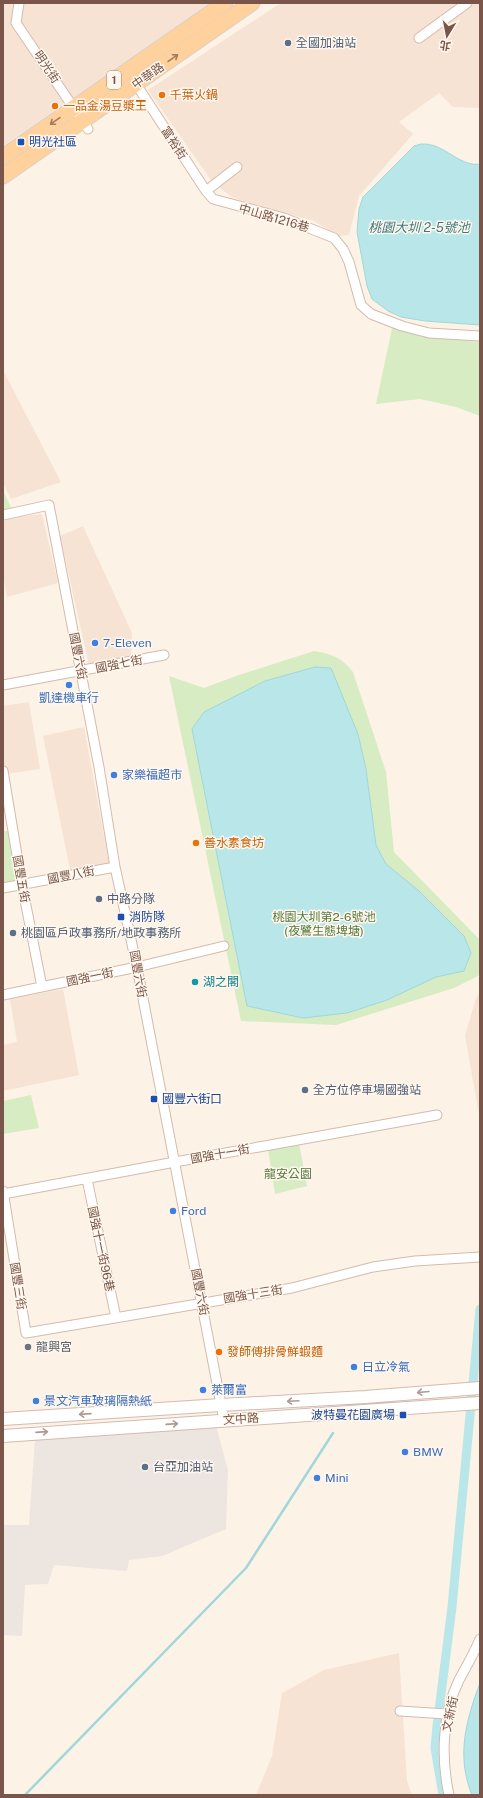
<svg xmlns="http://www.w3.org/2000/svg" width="483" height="1798" viewBox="0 0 483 1798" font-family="'Public Sans','Noto Sans TC',sans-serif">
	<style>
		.residential { fill: #f6e3d4 }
		.industrial { fill: #ede5e0 }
		.green { fill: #d7ecc3 }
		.water { fill: #b9e6e8; stroke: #9fd7db }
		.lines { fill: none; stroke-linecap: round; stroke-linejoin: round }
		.stream { stroke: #9fd7db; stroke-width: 2.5 }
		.canal { stroke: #b9e6e8; stroke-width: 9 }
		.minor-casing { stroke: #d3bbae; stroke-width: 11 }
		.tertiary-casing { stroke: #d3bbae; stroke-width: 14 }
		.primary-casing { stroke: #d9d0cc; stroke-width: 17 }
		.minor { stroke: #fff; stroke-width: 9 }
		.tertiary { stroke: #fff; stroke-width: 12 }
		.primary { stroke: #ffd19c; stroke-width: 15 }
		.oneway { stroke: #a17b62 }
		.oneway2 { stroke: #af9a92 }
		.service-dot { fill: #5c6f8a; stroke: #fff7ed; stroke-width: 1.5 }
		.food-dot { fill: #e8710a; stroke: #fff7ed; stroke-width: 1.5 }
		.transit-dot { fill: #1a4fb4; stroke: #fff7ed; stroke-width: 1.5 }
		.shop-dot { fill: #3f7fe0; stroke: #fff7ed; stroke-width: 1.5 }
		.culture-dot { fill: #0f9aa8; stroke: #fff7ed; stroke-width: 1.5 }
		.worship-dot { fill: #6b7280; stroke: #fff7ed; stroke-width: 1.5 }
		.labels { text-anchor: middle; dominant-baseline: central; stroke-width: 3; stroke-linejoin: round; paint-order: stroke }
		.shield { fill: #fff7ed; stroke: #a1867a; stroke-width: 1 }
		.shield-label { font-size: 11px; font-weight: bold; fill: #795649 }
		.service-label { font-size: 12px; fill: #4e5e75; stroke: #fff7ed; text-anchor: start }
		.street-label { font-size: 12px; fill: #795649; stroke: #fff7ed }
		.food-label { font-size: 12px; fill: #c56008; stroke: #fff7ed; text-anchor: start }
		.transit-label { font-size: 12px; fill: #164399; stroke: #fff7ed; text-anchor: start }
		.shop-label { font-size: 12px; fill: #366cbe; stroke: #fff7ed; text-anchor: start }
		.park-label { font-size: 12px; fill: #54793d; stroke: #fff7ed }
		.culture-label { font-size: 12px; fill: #0d838f; stroke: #fff7ed; text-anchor: start }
		.worship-label { font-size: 12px; fill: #5b616d; stroke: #fff7ed; text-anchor: start }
		.water-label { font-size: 13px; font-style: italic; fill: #3c797e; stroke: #fff7ed }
	</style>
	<rect width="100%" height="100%" fill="#fdf2e6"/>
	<path class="residential" d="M3,3H211L3,146Z
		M281,3H480V108L453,107L439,93L399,122L413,134L359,196L349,235L339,236L312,220L260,208L232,197L213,183L148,90Z
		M3,370L61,482L11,499L3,483Z
		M42,514L58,583L7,597L3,575V518Z
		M83,526L132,633L131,655L89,665L60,536Z
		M29,702L40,769L5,774L3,760V706Z
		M84,727L109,863L70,870L43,736Z
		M63,989L79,1075L3,1091V1045L17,1042L10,999Z
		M480,993V1120L465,1036L476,998Z
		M399,1653L407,1781L412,1795H256L272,1756L282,1693L324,1670Z"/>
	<path class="industrial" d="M216,1426L228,1470L226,1529L162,1556L129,1560L127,1571L54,1565L48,1584L25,1585L22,1636L3,1635V1525H29L35,1440Z"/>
	<path class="green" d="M392,328L438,338L480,342V416L456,407L420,399L376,404Z
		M3,491L14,513L3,515Z
		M314,651C332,654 341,657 353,672L386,772L394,852L480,940V972L478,976L454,988L336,1025L241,1021L169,676L204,688L236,676Z
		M3,831H8L16,883L3,885Z
		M31,1095L39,1128L3,1134V1101Z
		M299,1143L307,1186L275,1194L268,1149Z"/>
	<path class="water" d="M421,144C424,144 428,144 431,145C447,148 462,167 480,164V325L425,321L401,317L388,311L372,299L367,286L357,232L359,209L363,197L414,146Z
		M315,667L331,668L358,734L366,769L376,845L386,864L419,891L464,936L471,953L464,971L436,977L387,1000L347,1013L303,1018L247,1006L192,729L204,712L265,681Z
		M480,1683V1795H472C456,1756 466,1720 480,1683Z"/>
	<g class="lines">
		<path class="stream" d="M25,1795L246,1568L333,1433"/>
		<path class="canal" d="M443,1795L435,1748L437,1726L452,1607L480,1309"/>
		<defs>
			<path id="minor" d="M19,3L16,23L88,129
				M419,38L467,3
				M134,81L206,191L213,199L284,218L334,238L343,249L349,262L361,305L371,314L402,326L429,333L480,336
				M206,191L237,167
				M3,515L49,505L99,767L115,867L137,967L224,1420
				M3,685L164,655
				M3,771L22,885L42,987
				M3,888L115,867
				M3,995L137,967L224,946
				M87,1179L116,1318
				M3,1191L26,1333L292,1288L373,1267L415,1261L480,1257
				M3,1194L175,1162L437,1115
				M400,1711L447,1714
				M449,1795C441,1758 442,1715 459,1680C466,1667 474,1654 480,1639"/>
			<path id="tertiary" d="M3,1419L221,1405L365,1397L480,1388
				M3,1436L480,1403"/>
			<path id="primary" d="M3,157L225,3
				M3,176L252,3"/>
		</defs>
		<use href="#minor" class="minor-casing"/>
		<use href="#tertiary" class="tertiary-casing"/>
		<use href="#primary" class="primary-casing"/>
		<use href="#minor" class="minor"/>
		<use href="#tertiary" class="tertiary"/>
		<use href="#primary" class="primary"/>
	</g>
	<defs><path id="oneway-shaft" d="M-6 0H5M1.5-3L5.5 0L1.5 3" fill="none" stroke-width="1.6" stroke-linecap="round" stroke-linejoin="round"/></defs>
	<g class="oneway">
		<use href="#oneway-shaft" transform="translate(173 58) rotate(-35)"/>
		<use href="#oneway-shaft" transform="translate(55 121) rotate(145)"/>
	</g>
	<g class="oneway2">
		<use href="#oneway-shaft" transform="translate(423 1392) rotate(175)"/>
		<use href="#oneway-shaft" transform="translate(293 1401) rotate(177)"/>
		<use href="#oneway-shaft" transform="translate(85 1414) rotate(176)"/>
		<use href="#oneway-shaft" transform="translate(172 1424) rotate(-4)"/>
		<use href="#oneway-shaft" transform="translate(42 1432) rotate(-4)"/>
	</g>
	<g class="service-dot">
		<circle cx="288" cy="43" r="4"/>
		<circle cx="99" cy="899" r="4"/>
		<circle cx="13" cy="933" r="4"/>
		<circle cx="305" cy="1090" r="4"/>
		<circle cx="145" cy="1467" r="4"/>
	</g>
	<g class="food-dot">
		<circle cx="162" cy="95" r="4"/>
		<circle cx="55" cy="106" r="4"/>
		<circle cx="196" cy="843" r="4"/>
		<circle cx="219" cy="1352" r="4"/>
	</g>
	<g class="transit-dot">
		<rect x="17" y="138" width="8" height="8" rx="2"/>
		<rect x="117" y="913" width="8" height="8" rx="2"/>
		<rect x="150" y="1095" width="8" height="8" rx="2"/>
		<rect x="399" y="1411" width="8" height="8" rx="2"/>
	</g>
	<g class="shop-dot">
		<circle cx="95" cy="643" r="4"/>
		<circle cx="69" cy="685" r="4"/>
		<circle cx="114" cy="775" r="4"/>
		<circle cx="173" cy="1211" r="4"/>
		<circle cx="354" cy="1367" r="4"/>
		<circle cx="203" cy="1390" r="4"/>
		<circle cx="36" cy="1401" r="4"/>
		<circle cx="405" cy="1452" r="4"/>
		<circle cx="317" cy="1478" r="4"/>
	</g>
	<circle class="culture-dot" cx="195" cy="982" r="4"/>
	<circle class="worship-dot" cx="28" cy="1347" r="4"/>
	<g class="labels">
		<rect class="shield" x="107" y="71" width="14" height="18" rx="3"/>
		<g class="shield-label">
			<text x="114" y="80">1</text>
		</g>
		<g class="service-label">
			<text x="296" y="43">全國加油站</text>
			<text x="107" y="899">中路分隊</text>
			<text x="21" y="933">桃園區戶政事務所/地政事務所</text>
			<text x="313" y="1090">全方位停車場國強站</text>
			<text x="153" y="1467">台亞加油站</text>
		</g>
		<g class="street-label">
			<text transform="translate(47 67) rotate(56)">明光街</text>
			<text transform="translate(148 76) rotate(-35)">中華路</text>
			<text transform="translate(174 143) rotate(57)">富裕街</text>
			<text transform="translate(274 218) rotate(16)">中山路1216巷</text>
			<text transform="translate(78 656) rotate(79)">國豐六街</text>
			<text transform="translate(119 664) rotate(-11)">國強七街</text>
			<text transform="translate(71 875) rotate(-11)">國豐八街</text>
			<text transform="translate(21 879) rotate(80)">國豐五街</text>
			<text transform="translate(138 974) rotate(80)">國豐六街</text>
			<text transform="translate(90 977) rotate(-12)">國強一街</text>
			<text transform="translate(220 1154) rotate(-10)">國強十一街</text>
			<text transform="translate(101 1249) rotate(78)">國強十一街96巷</text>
			<text transform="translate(18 1286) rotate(81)">國豐三街</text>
			<text transform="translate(200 1292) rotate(79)">國豐六街</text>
			<text transform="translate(253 1294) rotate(-9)">國強十三街</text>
			<text transform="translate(241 1419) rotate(-4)">文中路</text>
			<text transform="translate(450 1714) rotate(-78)">文新街</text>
		</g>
		<g class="food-label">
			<text x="170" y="95">千葉火鍋</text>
			<text x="63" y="106">一品金湯豆漿王</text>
			<text x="204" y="843">善水素食坊</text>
			<text x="227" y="1352">發師傅排骨鮮蝦麵</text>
		</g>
		<g class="transit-label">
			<text x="29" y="142">明光社區</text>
			<text x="129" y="917">消防隊</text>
			<text x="162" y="1099">國豐六街口</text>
			<text x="395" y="1415" text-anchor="end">波特曼花園廣場</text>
		</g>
		<g class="shop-label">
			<text x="103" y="643">7-Eleven</text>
			<text x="69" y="698" text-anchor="middle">凱達機車行</text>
			<text x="122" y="775">家樂福超市</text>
			<text x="181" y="1211">Ford</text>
			<text x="362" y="1367">日立冷氣</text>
			<text x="211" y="1390">萊爾富</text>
			<text x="44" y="1401">景文汽車玻璃隔熱紙</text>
			<text x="413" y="1452">BMW</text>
			<text x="325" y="1478">Mini</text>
		</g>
		<g class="park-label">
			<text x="324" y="917">桃園大圳第2-6號池<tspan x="324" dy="14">(夜鷺生態埤塘)</tspan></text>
			<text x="288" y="1174">龍安公園</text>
		</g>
		<g class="culture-label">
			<text x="203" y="982">湖之閣</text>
		</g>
		<g class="worship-label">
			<text x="36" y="1347">龍興宮</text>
		</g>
		<g class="water-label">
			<text x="419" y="227">桃園大圳 2-5號池</text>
		</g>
	</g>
	<rect width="483" height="1798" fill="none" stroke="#795649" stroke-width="8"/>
	<g transform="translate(447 36) rotate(190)" stroke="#fff7ed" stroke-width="3" paint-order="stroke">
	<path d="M0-3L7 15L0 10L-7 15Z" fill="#795649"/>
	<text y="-6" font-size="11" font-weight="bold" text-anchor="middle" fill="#795649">北</text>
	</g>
</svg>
